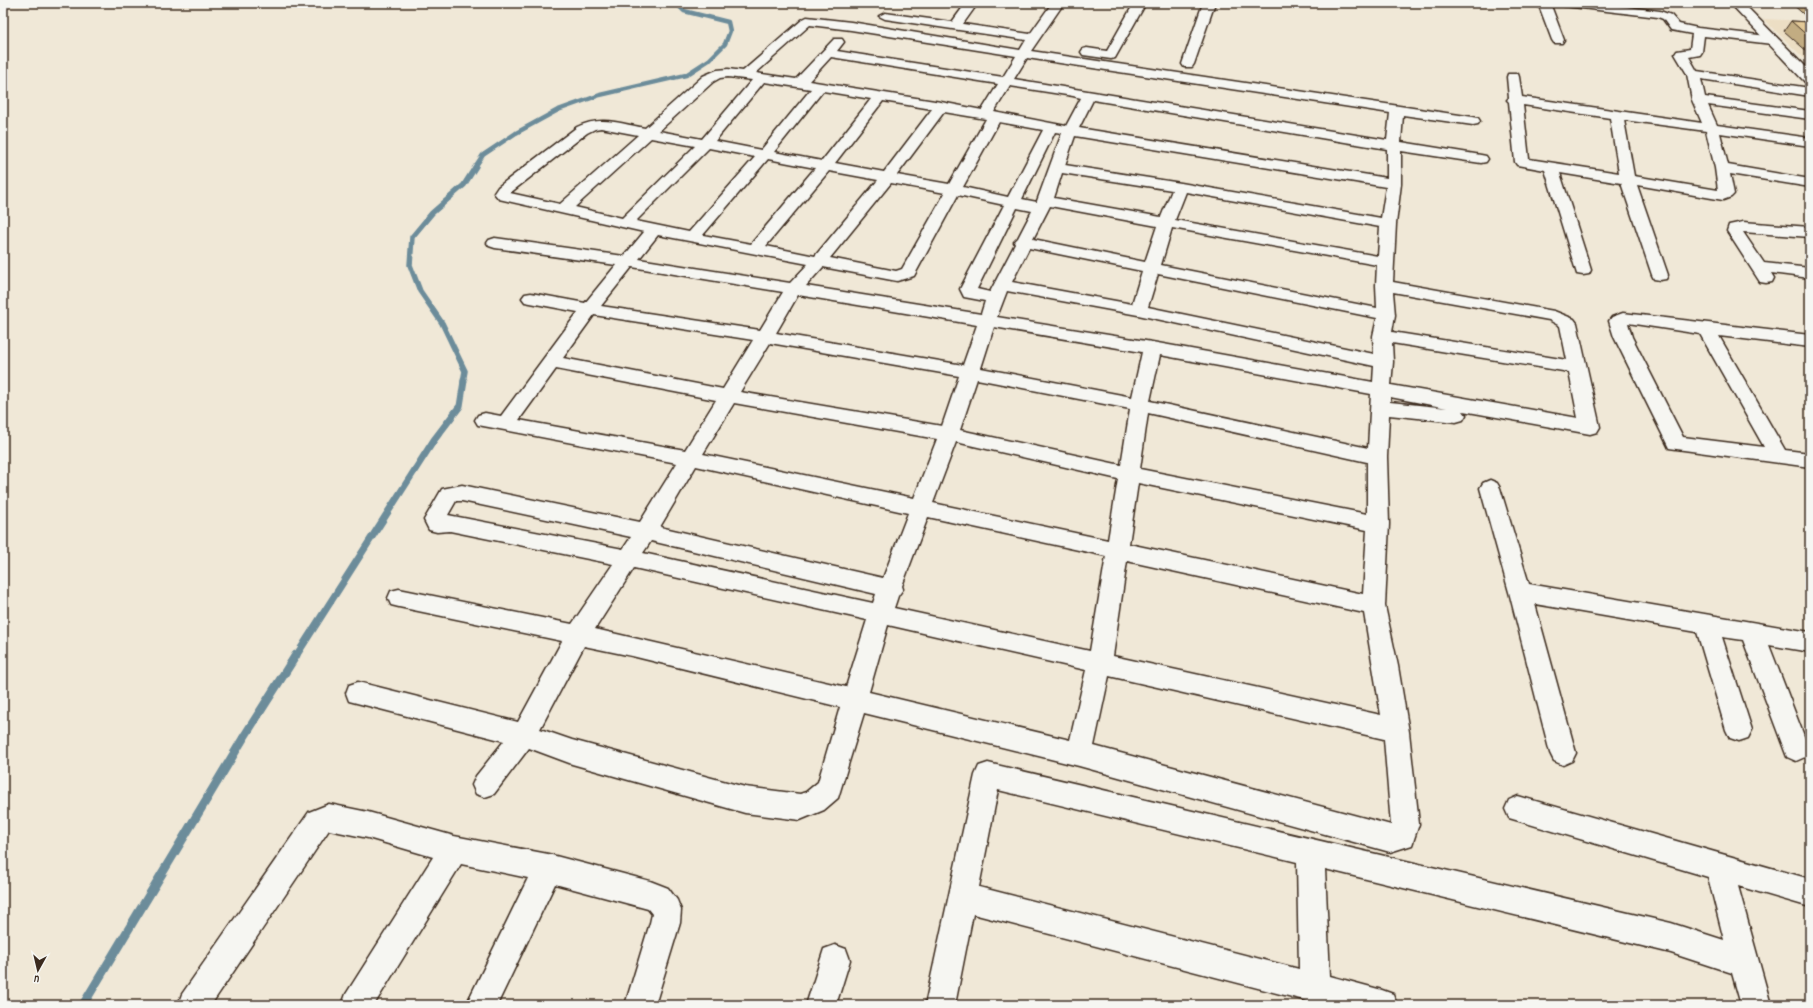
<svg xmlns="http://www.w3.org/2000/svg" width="1813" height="1008" viewBox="0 0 1813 1008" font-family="Dekko,sans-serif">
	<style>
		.built { fill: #ecdec4 }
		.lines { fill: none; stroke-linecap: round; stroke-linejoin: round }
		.stream-far3 { stroke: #6c8c9a; stroke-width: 4.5 }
		.stream-far2 { stroke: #6c8c9a; stroke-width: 5.5 }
		.stream-far1 { stroke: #6c8c9a; stroke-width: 7 }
		.stream { stroke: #6c8c9a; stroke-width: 9 }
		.street-casing { stroke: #3b2a1e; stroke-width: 3 }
		.secondary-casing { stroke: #3b2a1e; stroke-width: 3 }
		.street { fill: #f6f6f2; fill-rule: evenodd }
		.secondary { fill: #f6f6f2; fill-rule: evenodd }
		.wall { fill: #c2ac82; stroke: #3b2a1e }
		.building { fill: #e2c897; stroke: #3b2a1e }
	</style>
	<rect width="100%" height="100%" fill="#f0e8d7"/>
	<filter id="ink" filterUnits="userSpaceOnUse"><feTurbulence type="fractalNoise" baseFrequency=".025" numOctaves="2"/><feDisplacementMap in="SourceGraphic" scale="8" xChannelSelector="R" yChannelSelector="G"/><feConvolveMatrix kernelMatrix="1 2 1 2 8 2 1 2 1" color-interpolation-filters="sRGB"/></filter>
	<g filter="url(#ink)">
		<path class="built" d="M1763,19L1810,21V64Z"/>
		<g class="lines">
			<path class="stream-far3" d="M475,167L483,155L516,133L558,110L600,95L686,75L709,60L725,44L730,31L728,22L684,11L676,3"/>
			<path class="stream-far2" d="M463,382L465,371L442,323L420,291L410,265L412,237L432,213L464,185L476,166"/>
			<path class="stream-far1" d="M296,656L434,440L460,406L464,381"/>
			<path class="stream" d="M83,1005L244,737L296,655"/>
			<defs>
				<path id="street" d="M966,3H978L963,24L1030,34L1052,3H1064L1031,51L1473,117L1478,118L1480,121L1478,124L1473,125L1403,115L1401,142L1481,155L1486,156L1488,159L1486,162L1481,163L1401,151V184L1396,224L1393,282L1554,311L1574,319L1577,323L1600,427L1597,432L1590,434L1463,411L1466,415L1463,420L1456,422L1389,415L1387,457L1389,524L1385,606L1398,666L1409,732L1419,824L1412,845L1390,852L1079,766L864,713L838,798L824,810L800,820L745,813L572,764L529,748L494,794L485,797L476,794L472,785L476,776L504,741L349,701L346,693L349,685L358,682L518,722L562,641L399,607L391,605L388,598L391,591L399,589L572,624L613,564L450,531L437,532L429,530L424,520L442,489L462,485L640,522L677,463L478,425L475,420L478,415L485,413L501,416L578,312L525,302L522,298L525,294L531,293L585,303L616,265L495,248L489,246L487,243L489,240L495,238L624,256L644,232L499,199L494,193L498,187L577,127C601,115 621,124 645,128L703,76L717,70L728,69L743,71L803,19L807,17L851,22L1020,50L1026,40L885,19L879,16L885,13L952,22ZM810,25L851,30L1016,56L1003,77L837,51L844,42L842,39H834L796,79L756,73ZM831,57L998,84L982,110L941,102L809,81ZM1027,58L1390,113L1387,140L1014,79ZM728,77L752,80L702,139L659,131L713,82L720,78ZM764,82L811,89L761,150L715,141ZM1010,86L1073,96L1081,98L1066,126L994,112ZM823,91L871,99L822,161L774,152ZM1093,100L1387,149V178L1079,128ZM883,101L932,109L884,172L835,163ZM944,112L986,119L949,184L897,175ZM999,122L1043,130L1008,197L963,187ZM601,128L638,135L560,204L510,193L587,133L595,129ZM1055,132L1062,133L1037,201V202L1022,199ZM1075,136L1386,187L1381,218L1181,183L1065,165ZM651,138L695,146L622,218L575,207ZM709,148L755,157L689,232L636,221ZM768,159L815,168L751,244L703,235ZM829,171L878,180L815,256L766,246ZM1062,173L1172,190L1161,217L1054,198ZM891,183L945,193L902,269L896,271L830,258ZM1186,192L1380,227L1378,256L1175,220ZM958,195L1004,205L960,289L964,297L985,301L981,314L806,286L823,267L897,281L914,276ZM1050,206L1157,226L1145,262L1033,239ZM1017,208L1032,211L1018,238L1014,242L1015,244L990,292L977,289ZM1172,228L1377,265L1376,285L1377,308L1161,265ZM658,235L808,264L790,283L639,259ZM1029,248L1142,271L1132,304L1012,282ZM632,267L783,292L760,330L601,306ZM1158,274L1377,318L1373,336L1374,354L1148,307ZM1007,291L1138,315L1374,366L1373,382L1152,342L997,317ZM1393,292L1549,320L1560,326L1567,360L1392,332L1395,315ZM798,295L977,325L963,365L776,333ZM594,315L753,340L723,389L563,358ZM994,327L1142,352L1132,397L981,368ZM770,343L793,347L959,376L942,426L740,392ZM1392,343L1569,372L1578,418L1391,385L1393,362ZM1160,355L1371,394L1368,448L1150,401ZM556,369L716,400L685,450L519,420ZM977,379L1130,409L1121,465L960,430ZM1390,397L1447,408L1390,402ZM734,403L937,439L914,498L703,454ZM1148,413L1367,462V514L1140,469ZM956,442L1118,479L1108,540L933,503ZM696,466L908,513L883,578L660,527ZM1138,483L1367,530L1363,594L1129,544ZM456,501H462L631,537L623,549L448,515ZM928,517L1106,556L1090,651L894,608L898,596L903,589L902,586ZM651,541L876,594L873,603L643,553ZM1127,561L1364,613L1381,715L1113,656ZM634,568L867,620L846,687L595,629ZM888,625L1086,670L1070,740L869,692ZM584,646L632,656L840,707L818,782L806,792L800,794L745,787L572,740L540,729ZM1109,676L1384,739L1391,825L1094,746Z
					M1134,3H1146L1115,58L1111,59L1083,55L1081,52L1083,49L1087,48L1107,51Z
					M1203,3H1215L1194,64L1192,67H1184L1182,64Z
					M1538,3H1550L1564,40L1562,43H1554L1552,40Z
					M1558,3H1594L1660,11L1671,15L1679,24L1698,28L1776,37L1778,40L1776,43L1772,44L1704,36L1702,52L1700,55L1689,57L1697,71L1810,88V96L1701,79L1705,97L1810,111V119L1708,105L1717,125L1810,138V146L1720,133L1728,165L1810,179V187L1730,174L1734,194L1731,197L1723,200L1637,185L1668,275L1666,279L1660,280L1654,279L1652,275L1621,183L1560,173L1591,270L1589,274L1583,275L1577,274L1545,170L1517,165L1515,162L1509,102L1507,100L1509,98L1507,77L1508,74H1518L1519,77L1522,97L1702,123L1692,100L1687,74L1675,54L1677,51L1690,49L1692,34L1671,30L1663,19L1658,17L1564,6ZM1523,105L1610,118L1619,173L1529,159ZM1624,120L1706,131L1715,168L1718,190L1634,176Z
					M1743,222L1810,227V237L1743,232L1764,263L1810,268V278L1771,273L1774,278L1772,282L1766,283L1760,282L1727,231L1729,225Z
					M1623,313L1810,335V347L1719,336L1785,450L1810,453V467L1669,448L1614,337L1609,321L1612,317ZM1628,323L1700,334L1764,447L1683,437L1632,337Z
					M1490,480L1497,483L1500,488L1529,584L1810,632V652L1769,645L1809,749L1805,757L1796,761L1787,757L1743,640L1722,637L1752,730L1748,738L1739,741L1730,738L1726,730L1697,632L1535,604L1576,753L1572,761L1563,765L1554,761L1550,753L1509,592L1480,488L1483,483Z
					M988,763L1671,923L1724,940L1708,877L1509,818L1505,809L1509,800L1518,796L1810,879V907L1738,886L1771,1005H1741L1732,973L1671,953L1325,869L1330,976L1382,990L1393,994L1397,1005H1323L973,914L955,1005H925L975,775L979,766ZM998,790L1297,862L1299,969L979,887Z
					M329,804L368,812L454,836L548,854L650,881L668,888L677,900L681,910L680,923L655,1005H625L650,923L652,914L648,909L555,884L497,1005H466L528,878L461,864L374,1005H342L346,994L433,857L368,838L329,830L211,1005H178L182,994L309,812Z
					M835,945L846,949L850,960L836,1005H806L824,949Z"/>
				<path id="secondary" d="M1730,3H1743L1810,71V83L1805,82Z"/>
			</defs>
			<use href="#street" class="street-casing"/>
			<use href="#secondary" class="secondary-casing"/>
			<use href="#street" class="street"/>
			<use href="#secondary" class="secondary"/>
		</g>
		<path class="wall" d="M1791,3H1810V20Z
			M1791,21L1810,22V54L1784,31Z"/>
		<path class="building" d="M1791,21L1810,22V38Z"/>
	</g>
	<rect width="1813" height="1008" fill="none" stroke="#f6f6f2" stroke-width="16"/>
	<rect x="8" y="8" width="1797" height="992" fill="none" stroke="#3b2a1e" stroke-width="1.5" filter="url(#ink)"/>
	<g transform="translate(38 970) rotate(188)" stroke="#f6f6f2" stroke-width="3" paint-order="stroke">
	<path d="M0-3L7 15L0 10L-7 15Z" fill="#3b2a1e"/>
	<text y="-6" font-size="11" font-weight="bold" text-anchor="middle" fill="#3b2a1e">U</text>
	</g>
</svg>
